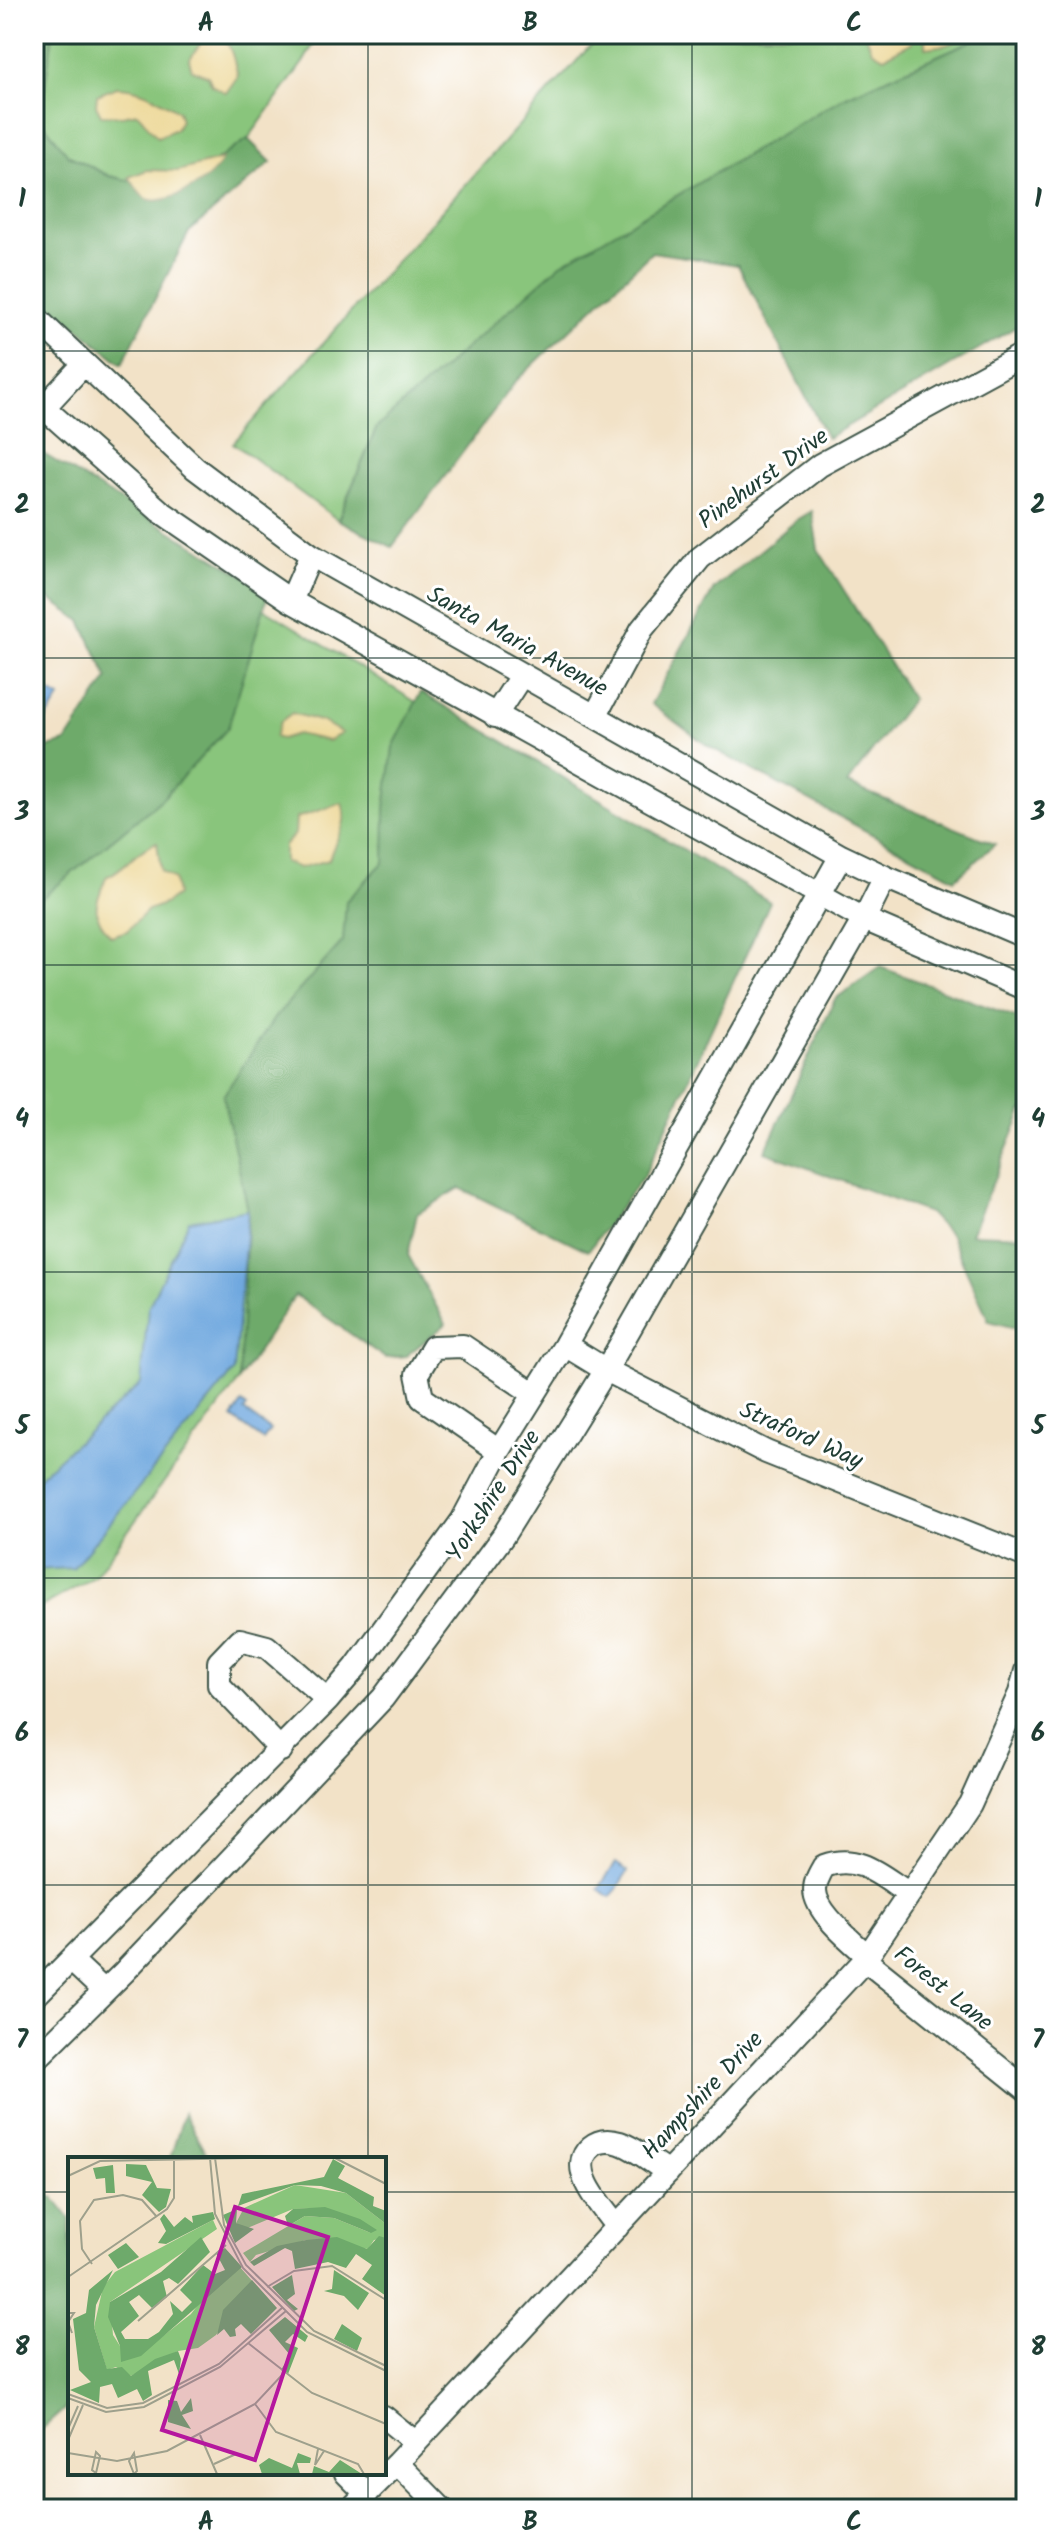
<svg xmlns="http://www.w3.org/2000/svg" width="1060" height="2543" viewBox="0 0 1060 2543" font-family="Kalam,sans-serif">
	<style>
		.green { fill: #89c57b; stroke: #548158; stroke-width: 2 }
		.forest { fill: #6eaa6b; stroke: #467450; stroke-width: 2 }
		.sand { fill: #eeda9e; stroke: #868c69; stroke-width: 2 }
		.water { fill: #70a8df; stroke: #48728a; stroke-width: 2 }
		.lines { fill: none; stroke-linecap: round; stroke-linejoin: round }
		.minor-casing { stroke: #3f564a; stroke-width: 26 }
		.minor { stroke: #fff; stroke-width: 22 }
		.grid { fill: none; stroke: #1f3d34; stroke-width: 2; stroke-opacity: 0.55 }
		.labels { text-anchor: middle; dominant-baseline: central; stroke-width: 6; stroke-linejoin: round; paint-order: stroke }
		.street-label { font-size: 24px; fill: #1f3d34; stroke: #fff }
		.inset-road { fill: none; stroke: #9ea08c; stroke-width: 2 }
		.view { fill: #b5179e; fill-opacity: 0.15; stroke: #b5179e; stroke-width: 4 }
		.inset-edge { fill: none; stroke: #1f3d34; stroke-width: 4 }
		.neatline { fill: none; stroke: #1f3d34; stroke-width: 3 }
		.grid-label { font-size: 26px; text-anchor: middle; font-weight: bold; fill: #1f3d34 }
	</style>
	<rect width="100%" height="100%" fill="#fff"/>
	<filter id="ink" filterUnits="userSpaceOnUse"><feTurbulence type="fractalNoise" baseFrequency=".0125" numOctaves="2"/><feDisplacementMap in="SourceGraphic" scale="16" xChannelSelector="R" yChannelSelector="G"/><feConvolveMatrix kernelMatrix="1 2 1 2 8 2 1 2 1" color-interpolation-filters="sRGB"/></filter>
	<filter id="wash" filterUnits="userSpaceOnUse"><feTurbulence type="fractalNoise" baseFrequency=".006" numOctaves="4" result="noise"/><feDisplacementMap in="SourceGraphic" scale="32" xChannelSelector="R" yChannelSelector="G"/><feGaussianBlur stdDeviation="1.8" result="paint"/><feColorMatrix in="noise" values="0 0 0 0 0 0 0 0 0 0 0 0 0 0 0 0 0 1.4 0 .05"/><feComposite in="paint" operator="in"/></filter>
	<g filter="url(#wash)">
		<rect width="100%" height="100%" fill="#f2e2c7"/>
		<path class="green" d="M53,34H319L304,61L248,139L172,190L109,176L67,155L40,118Z
			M601,34H987L844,97L377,427L338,520L233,443Z
			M239,593L448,722L239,1380L94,1577L34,1611V938L40,874Z"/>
		<path class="forest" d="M34,34H53L40,118L68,155L109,176L172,190L248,139L271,162L189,232L122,364L34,292Z
			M987,34H1026V321L827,438L738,265L652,252L516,381L392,547L338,520L377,427L561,264L844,97Z
			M37,450L269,591L228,728L162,799L37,902L34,938V752L66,742L108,678L81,621L34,588V454Z
			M812,511L818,549L912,699L847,784L995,844L955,879L708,746L651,704L714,589L797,520Z
			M421,692L770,902L645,1174L588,1251L460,1188L417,1214L408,1255L446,1324L406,1356L385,1358L295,1295L239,1380L248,1210L223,1096L275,1017L343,941L346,901L384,862L385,808L393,747Z
			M880,967L1026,1021V1110H1023L971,1234L1026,1236V1331L989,1321L951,1236L929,1213L765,1152L835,999Z
			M184,2113L209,2159H170Z
			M34,2193L54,2198L70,2219V2404L34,2436Z"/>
		<path class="sand" d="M207,34C232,34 232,56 238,76L226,93L212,85L208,76L192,70L189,60Z
			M865,34H917L911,43L884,57L872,50Z
			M926,34H977L946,45L926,48Z
			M117,87C141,87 158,99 178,111L181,120L176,129L158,137C149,130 146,121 137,113L122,116L101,115L96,105L97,95Z
			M222,159C216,178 172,204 151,200C139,198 136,186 129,177L147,170L178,171Z
			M292,713L323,722L342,733L328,741L297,734L281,739L275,737L280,722Z
			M342,803C350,827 335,837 329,860L299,868L284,862V846L295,834L296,818Z
			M157,842L161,871L174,879L177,895L164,904L148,910L127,931L111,936C89,912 96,904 106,877C126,868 136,850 157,842Z"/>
		<path class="water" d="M44,689L60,698L39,730L34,727V705Z
			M248,1210L234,1371L73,1568L34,1570V1481L141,1384L148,1308L189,1221Z
			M242,1403L247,1407L244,1411L270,1430L263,1440L232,1418Z
			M616,1863L628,1871L611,1897L598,1889Z"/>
	</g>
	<g filter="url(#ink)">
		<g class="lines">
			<defs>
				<path id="minor" d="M34,316L195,468L311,555L841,856L885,877L1026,937
					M34,399L160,511L291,601L864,919L1026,989
					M35,417L83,365
					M291,601L311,555
					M495,716L521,676
					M595,716L642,629L700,558L820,465L1026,353
					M565,1345L606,1370L766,1452L1026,1556
					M499,1451L422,1398L417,1374L433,1347L463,1346L533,1393
					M281,1750L219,1685V1662L240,1640L267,1647L328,1700
					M868,1956C852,1942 815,1912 815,1890C815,1881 820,1873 824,1866C859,1853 881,1876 909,1894
					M71,1960L104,1991
					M865,1960L1026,2089
					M34,1997L328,1700L356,1667L462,1521L499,1451L565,1345L841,856
					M34,2061L124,1972L383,1698L503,1536L606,1370L864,919L885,877
					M617,2227C603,2208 565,2169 591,2147C599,2140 610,2140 620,2143C637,2149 653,2163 668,2172
					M384,2417L416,2443
					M397,2463L442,2509
					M346,2473L367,2494
					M351,2509L397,2463L865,1960L970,1804L1020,1693L1026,1671"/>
			</defs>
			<use href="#minor" class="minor-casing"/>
			<use href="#minor" class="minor"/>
		</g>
	</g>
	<path class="grid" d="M368,34V2159M692,34V2509M34,351H1026M34,658H1026M34,965H1026M34,1272H1026M34,1578H1026M34,1885H1026M34,2192H70M384,2192H1026M368,2473V2509"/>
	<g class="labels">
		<g class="street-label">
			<text transform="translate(764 479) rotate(-36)">Pinehurst Drive</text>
			<text transform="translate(517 642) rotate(29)">Santa Maria Avenue</text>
			<text transform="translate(801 1436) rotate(24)">Straford Way</text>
			<text transform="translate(494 1496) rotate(-57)">Yorkshire Drive</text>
			<text transform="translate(943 1989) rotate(39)">Forest Lane</text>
			<text transform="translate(703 2096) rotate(-47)">Hampshire Drive</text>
		</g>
	</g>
	<g transform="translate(68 2157)">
		<rect width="318" height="318" fill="#f2e2c7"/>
		<path d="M227,28L278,36L318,67V81L306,83L300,92L238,83L188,98L182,105L175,96L237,59L266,61L303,76L257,51L225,52L177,72L168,66L176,51ZM145,63L149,72L42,145L45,178L52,189L76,194L123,157L145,128L171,109L186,126L148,178L130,191L110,194L63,219L48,210L39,213L26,170L35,130L47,115Z" fill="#89c57b"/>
		<path d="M265,2L277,9L270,21L306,40L305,49L318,54V67L278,36L253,29L227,28L170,49L174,37L256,20ZM58,7L78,8L89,31L103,32L98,50L91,55L74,38L84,25L58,19ZM45,8L47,36H38L37,21L28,22L25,11ZM257,50L292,62L309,73L303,76L266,61L237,59L220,69L217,59L225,52ZM169,52L168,66L186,72L167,86L155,58ZM145,55L147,62L98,87L90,86L98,74L92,62L96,57L106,70L117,60L125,66L124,59ZM311,79L318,81V139L294,122L304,108L288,97L278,111L260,105L227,112L224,94L217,91L186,109L182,105L209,89L238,83L269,80L299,92ZM133,80L142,95L110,127L101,121L95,124L99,140L84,151L71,138L61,145L71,159L53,175L57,182H80L91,175L105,157L102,144L114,155L124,145L112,133L135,108L147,117L157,113L148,96L157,91L174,110L73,199L53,205L52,189L40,160L42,145L93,115ZM58,86L71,100L50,112L40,98ZM45,113L28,148L26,170L39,212L54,210L63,219L87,202L110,194L113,202L111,217L106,203L80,214L84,238L75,244L69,232L50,241L44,227L32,230L31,246L2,233L23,225L11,213L5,162L18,156L21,133ZM266,113L301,136L290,153L276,139L256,134L264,132ZM224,118L227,137L219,143L230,152L226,154L204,130ZM184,123L209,151L183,177L173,167L167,172L168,179L162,180L156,172L149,178L155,153ZM217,160L240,179L237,185L225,177L217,185L230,191L220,217L213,213L222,198L201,173ZM274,167L294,181L289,194L266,182ZM123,241L125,254L114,258L123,272L100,265V243L109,244L113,255ZM230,296L243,301L242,306H229L232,317H194L191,308L201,301L224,311ZM272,303L294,317H244L246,309L261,315Z" fill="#6eaa6b"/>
		<path class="inset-road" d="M142,1L147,57L175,111L239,175L318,214M147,1L156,68L178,108L246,174L318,209M267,1L318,27M0,19L32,4L183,1M24,107L14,92L12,64L26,43L55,38L74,43L89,60M0,120L99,52L106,41V4M199,130L226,114L264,109L318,143M0,156H6L0,165L4,176M70,164L158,88M180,186L244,236L318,267M0,237L39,251L75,246L151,207L215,150M0,241L38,255L76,250L152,210L218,154M187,247L208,275L290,307L296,317M0,272L10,249M132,278L149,317M0,283L15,248M250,292L247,308L256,294M28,295L32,299L28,316L24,313ZM0,296L49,304L99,294L187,247L215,217M66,296L69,314L66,317L61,304ZM146,307L168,297"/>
		<path class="view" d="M167,50L260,80L187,303L94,273Z"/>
		<rect width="318" height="318" class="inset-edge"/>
	</g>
	<rect width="1060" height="2543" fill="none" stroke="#fff" stroke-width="88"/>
	<rect x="44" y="44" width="972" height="2455" class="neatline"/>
	<g class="grid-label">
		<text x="206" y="31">A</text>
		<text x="530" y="31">B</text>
		<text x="854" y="31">C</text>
		<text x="22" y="207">1</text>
		<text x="1038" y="207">1</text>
		<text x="22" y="513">2</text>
		<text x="1038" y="513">2</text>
		<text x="22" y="820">3</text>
		<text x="1038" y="820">3</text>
		<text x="22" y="1127">4</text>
		<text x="1038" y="1127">4</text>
		<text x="22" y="1434">5</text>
		<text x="1038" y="1434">5</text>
		<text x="22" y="1741">6</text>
		<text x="1038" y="1741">6</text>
		<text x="22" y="2048">7</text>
		<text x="1038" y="2048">7</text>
		<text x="22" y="2355">8</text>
		<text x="1038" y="2355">8</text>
		<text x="206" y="2530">A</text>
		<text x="530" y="2530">B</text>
		<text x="854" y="2530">C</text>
	</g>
</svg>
